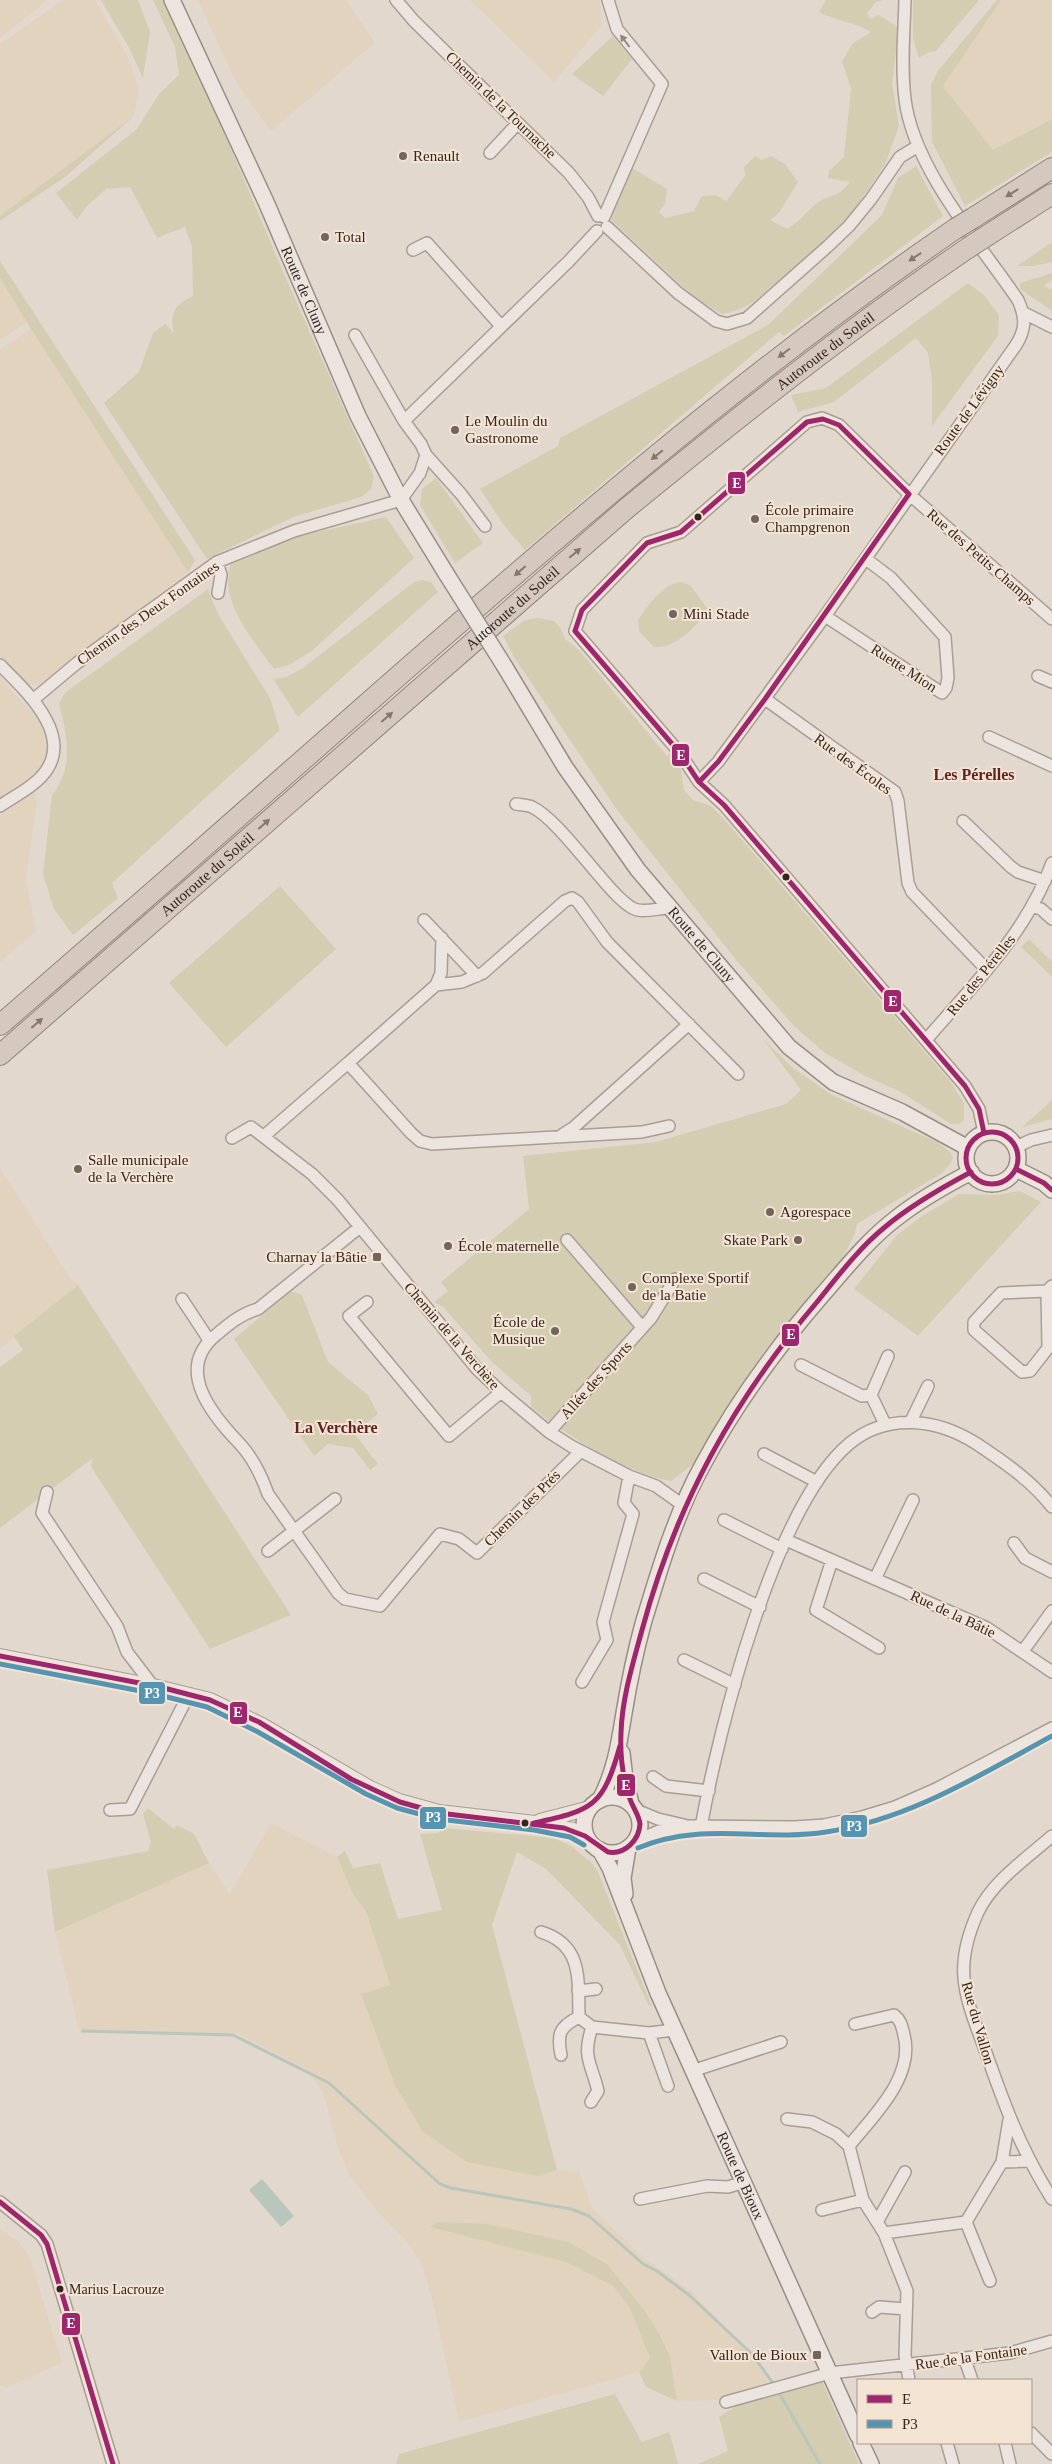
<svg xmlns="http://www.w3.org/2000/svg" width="1052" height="2464" viewBox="0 0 1052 2464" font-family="Georgia,serif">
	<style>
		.farmland { fill: #e2d3bf }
		.green { fill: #d5cdb1 }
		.water { fill: #b9c6bb }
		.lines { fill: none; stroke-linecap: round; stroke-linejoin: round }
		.stream { stroke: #b9c6bb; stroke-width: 3 }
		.minor-casing { stroke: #a89e96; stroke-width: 14 }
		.tertiary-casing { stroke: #a89e96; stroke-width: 16 }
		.secondary-casing { stroke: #988e87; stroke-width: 18 }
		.motorway-casing { stroke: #8e847d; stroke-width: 22 }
		.minor { stroke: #ece5df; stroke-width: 11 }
		.tertiary { stroke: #ece5df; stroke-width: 14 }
		.secondary { stroke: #ece5df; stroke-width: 15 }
		.motorway { stroke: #d5c8bf; stroke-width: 20 }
		.secondary-bridge-casing { stroke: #988e87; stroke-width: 18; stroke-linecap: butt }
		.motorway-bridge-casing { stroke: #8e847d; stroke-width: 22; stroke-linecap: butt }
		.secondary-bridge { stroke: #ece5df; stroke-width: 15 }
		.motorway-bridge { stroke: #d5c8bf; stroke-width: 20 }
		.bus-1-casing { stroke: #f3e4d4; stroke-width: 9 }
		.bus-2-casing { stroke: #f3e4d4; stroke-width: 9 }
		.bus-1 { stroke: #9d266f; stroke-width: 5 }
		.bus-2 { stroke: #5595b1; stroke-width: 5 }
		.oneway { fill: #91857f }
		.oneway2 { fill: #86766f }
		.poi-dot { fill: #73645c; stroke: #f3e4d4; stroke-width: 2 }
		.bus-dot { fill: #36251f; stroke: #f3e4d4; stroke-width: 2 }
		.labels { text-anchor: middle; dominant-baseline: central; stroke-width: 4; stroke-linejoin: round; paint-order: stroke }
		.bus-label { font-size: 14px; fill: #36251f; stroke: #f3e4d4; text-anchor: start }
		.street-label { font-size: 15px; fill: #36251f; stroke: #f3e4d4 }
		.poi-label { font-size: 15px; fill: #36251f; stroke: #f3e4d4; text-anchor: start }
		.neighbourhood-label { font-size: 16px; font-weight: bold; fill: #602122; stroke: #f3e4d4 }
		.line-badge { stroke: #f3e4d4; stroke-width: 2 }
		.badge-label { font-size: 14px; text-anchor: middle; font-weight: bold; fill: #fff }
	</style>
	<rect width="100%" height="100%" fill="#e3d8cd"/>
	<path class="farmland" d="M0,0H48L0,38Z
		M63,0H95L128,57L139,89L134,116L0,216V44Z
		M198,0H346L375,43L271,131L236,82Z
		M470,0H600L601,26L554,82Z
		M1001,0H1052V119L993,150L943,86Z
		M0,278L27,322L0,340Z
		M31,329L188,572L41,685L29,684L0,656V350Z
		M0,677L39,720L48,749L43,767L0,801Z
		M34,791L37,801L26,877L36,931L0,962V815Z
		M0,1168L69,1276L78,1285L0,1349Z
		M271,1823L337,1857L354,1896L366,1911L390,1986L361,1995L538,2176L557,2170L579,2171L592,2208L642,2256L692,2292L761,2366L769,2384L720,2400L677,2401L670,2357L660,2335L645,2311L607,2264L569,2242L488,2224L431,2227L566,2262L613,2286L630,2308L650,2358L639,2372L459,2422L434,2306L421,2262L407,2242L377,2211L350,2176L339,2151L323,2092L306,2069L237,2033H80L55,1932L209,1863L230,1894Z
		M0,2229L18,2241L30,2258L62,2363L6,2388L0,2385Z"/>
	<path class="green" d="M101,0H138L150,32L143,78L128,46Z
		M153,0H164L201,78L284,274L374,476L371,489L361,497L293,517L207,559L104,403L139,372L153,333L165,324L174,333C169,312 175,305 193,296L192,247L185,227L157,238L130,187L106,189L86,207L77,220L56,193L137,129L159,94L179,75L175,47Z
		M826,0H883L876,2L867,13L870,19L879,15L899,28L892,84L899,126L885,165L845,222L780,281C770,286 766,292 758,298C748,307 734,312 722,314L695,298L611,220L629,166L667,189L665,204L659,212L665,218L694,211L702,196L716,195L726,201L745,176L744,167L755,156L762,160L771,156L785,164L798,182L779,213L770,220L787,229C800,221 806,212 817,203C831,193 836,200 850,182L828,178L829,171L844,157L851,89L842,61L853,43L871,32C853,21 838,22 819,12Z
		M913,0H979L936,51L929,52L919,58L913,38Z
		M997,0H1001L943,86L993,150L1052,119V152L965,206L932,142L931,85L937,72Z
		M613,36L632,59L603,96L572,74Z
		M134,116L65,177L0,221V216Z
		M916,166L943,216L784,336L779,332L525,550L503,524L480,489L558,446L560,438L768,325L882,215L898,178Z
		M1052,242V262L1033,266H1017Z
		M0,261L195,560L188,572L31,329L0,278Z
		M1052,273V280L1044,286L1052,290V311L1020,289V283Z
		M968,283L984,295L999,315L998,336L932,426V380L928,353L916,338L834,402L798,412L791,395L826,388Z
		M436,478L483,543L455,563L420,505L422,489Z
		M386,517L414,558L313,650L289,665L274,669C253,640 218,601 231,563L299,536Z
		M423,580L431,582L438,592L298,717L273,679L286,677L303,668L414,582Z
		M681,582L690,585L707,608C699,626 675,649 654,647L639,631L638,620C647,606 663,584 681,582Z
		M208,589L218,614L270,698L280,730L112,883L118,898L73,935L54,909L43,874L52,795C75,767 67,735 59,703L66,692Z
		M538,618L554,621L560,627L565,639L579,650L667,756L671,752L681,770L684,790L693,800L711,806L723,818L950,1081L964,1103V1120L959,1124H951L899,1091L867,1077L825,1053L794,1026L737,961L617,810L514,657L503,636L525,620Z
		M280,886L336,949L226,1047L169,983Z
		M1029,939L1052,962V977L1021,947Z
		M763,1039L793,1068L832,1095L937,1142L950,1152L953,1157L951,1163L942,1173L857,1224L855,1233L843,1258L765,1351L723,1414L695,1463L671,1481C627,1474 566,1435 531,1407V1396L492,1362L443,1307L434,1302L448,1291L441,1282L529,1209L523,1156L656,1142L786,1104L801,1090Z
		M1052,1100V1119L1022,1127L1050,1102Z
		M1020,1191L1041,1202L918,1336L854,1289L897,1235L922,1216L959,1194L997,1195Z
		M78,1285L291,1615L210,1649L91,1467L93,1458L0,1528V1367L23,1350L14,1336Z
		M291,1291L302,1295L328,1362L368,1395L378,1414L354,1433L378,1464L370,1470L353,1448L328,1444L314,1456L234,1339Z
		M148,1808L174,1829L177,1825L194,1834L209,1863L55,1932L47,1870L148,1851L151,1842L143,1814Z
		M443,1828L554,1838L571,1846L593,1864L598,1872L652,2007L648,2004L620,1945L546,1869L517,1852L492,1925L557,2170L538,2176L467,2162L423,2132L395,2085L361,1994L390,1985L366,1911L354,1896L337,1857L345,1851L353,1868L380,1863L398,1919L442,1910L420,1834L438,1833Z
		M438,2222L488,2224L569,2242L607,2264L645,2311L660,2335L670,2357L677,2401L646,2387L639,2372L650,2358L630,2308L613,2286L566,2262L430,2227Z
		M822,2381L859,2464H698L728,2451L719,2417C750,2395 786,2388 822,2381Z
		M615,2394L642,2442L669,2432L678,2463L680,2464H396L399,2454Z"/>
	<path class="water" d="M262,2179L294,2216L281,2227L249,2190Z"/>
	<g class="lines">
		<path class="stream" d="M83,2031L233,2035L329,2083L440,2184L451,2188L571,2209L589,2216L643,2264L657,2271L689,2295L752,2354L775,2386
			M778,2391L820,2464"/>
		<defs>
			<path id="minor" d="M396,0L414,21L569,173L588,197L598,216
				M490,153L518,123
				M604,217L662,84L617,29L608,0
				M607,227L678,293L716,321L727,324L747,318L827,247L849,226L871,199L900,157L918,146
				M413,250L427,243L501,326
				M1024,313L1052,327
				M355,335L404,421
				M426,455L461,494L485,526
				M217,562L221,575L218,593
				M825,616L942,693L946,688L948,678L945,637L891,578L866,559
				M0,665C26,691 78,738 41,777C30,789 13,797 0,806
				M1038,676L1052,682
				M34,699L77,663L217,562L294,531L401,500L420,473L426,455L421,444L404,421L569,261L597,231
				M765,699L895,792L898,801L908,883L912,892L987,970
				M989,737L1052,766
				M699,782L718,762L825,616L1016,345C1026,329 1026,318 1018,300C980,244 913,168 905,99C901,67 904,33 905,0
				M516,804C521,805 527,805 532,807C564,822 615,907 638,910C648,912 660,908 669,908
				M963,821L1011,867L1018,872L1045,881
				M1033,907L1041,909L1052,919
				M424,920L477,976
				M436,985L462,982L483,973L565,901L572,898L578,902L607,942L738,1074
				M926,1040C974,984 1026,934 1052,863
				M348,1063L436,985L441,973L442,938
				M984,1133L979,1109L965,1086L724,805L699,782L679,752L575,631L582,610L647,543L681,532L807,422L822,418L839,425L909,494L1052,619
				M562,1135L573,1128L689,1024
				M264,1136L348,1063L411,1133L420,1141L432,1144L642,1132L669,1126
				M232,1138L251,1127L312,1174L338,1200L477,1369L501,1392L549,1432L571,1446L629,1476L656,1486L684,1506
				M1016,1147L1031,1140L1052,1135
				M360,1227L258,1309C241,1314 230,1323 216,1335C174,1369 212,1415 240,1444C252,1457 262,1477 268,1494L338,1593L345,1599L380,1606L440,1534L459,1539L477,1553L581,1451
				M567,1240L642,1327
				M1047,1291L1048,1348L1030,1371L1022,1372L974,1330V1322L1001,1293L1047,1291L1052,1286
				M182,1299L209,1340
				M367,1302L349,1316L449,1436L501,1392
				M801,1365L862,1396L871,1395
				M911,1421L928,1386
				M885,1424L871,1395L888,1356
				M549,1432L651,1318L675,1279
				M764,1454L817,1482
				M47,1492L42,1513L117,1626L127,1652L153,1686
				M724,1520L782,1549
				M786,1540L987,1628L1052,1672
				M1014,1543L1025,1558L1052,1572
				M268,1551L335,1499
				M832,1560L816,1610L879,1648
				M704,1579L760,1607
				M875,1579L913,1500
				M1023,1651L1052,1611
				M684,1660L735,1685
				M582,1682L607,1640L603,1622L633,1514L624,1503L629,1476
				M653,1777L666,1786L709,1791
				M110,1810L130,1809L189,1694
				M636,1810L658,1819L684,1825
				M701,1827C719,1729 774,1506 850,1443C888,1412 938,1419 977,1444C1004,1462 1032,1481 1052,1507
				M1052,1836C1027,1858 993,1881 978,1912C969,1932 962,1955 964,1978C966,2002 976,2025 984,2047C1004,2104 1020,2148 1052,2199
				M635,1841L659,1831L690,1826L795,1827L824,1825L862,1817L895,1807L936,1789L1052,1728
				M541,1932C583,1945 578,1979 579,2017L592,2027C582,2058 591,2062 598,2091L591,2102
				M578,1991L596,1989
				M592,2027L649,2033L668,2086
				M649,2033L674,2030
				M561,2055C557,2034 559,2027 579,2017
				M692,2071L781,2042
				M787,2119L812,2122L836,2134L849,2146L863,2200L884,2233L907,2291L905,2355L909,2380
				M849,2146C873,2116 915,2077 904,2035C902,2027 901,2020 894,2015L855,2024
				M1002,2162L1029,2161
				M640,2199L707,2186L728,2187L744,2182
				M0,2202L41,2235L47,2244L113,2464
				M822,2210L863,2200
				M877,2222L905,2172
				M884,2233L966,2222
				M990,2281L966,2222L1002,2162L1009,2120
				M872,2312L879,2307L906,2309
				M965,2360L972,2380
				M726,2402L830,2373L1010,2353L1052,2341
				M1031,2433L1052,2454
				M947,2443L953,2464
				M1005,2443L1010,2464"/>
			<path id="tertiary" d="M0,1656L153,1686L210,1700L262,1725L370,1788L399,1801L439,1812L535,1823L573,1830L588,1838
				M540,1821L590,1808"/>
			<g id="secondary">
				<path id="s1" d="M172,0L266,202L358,416L401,500L447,575"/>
				<path id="s2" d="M505,667L565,767L638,870L789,1047L833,1082L902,1112L968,1148"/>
				<circle cx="992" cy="1158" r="26"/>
				<path d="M1016,1169L1044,1183L1052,1190"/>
				<path d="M622,1753L625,1779L631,1804"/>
				<circle cx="612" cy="1825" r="28"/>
				<path d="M600,1800C615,1771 619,1744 624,1713C629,1683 635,1653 643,1624C659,1571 675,1516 701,1468C735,1404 776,1348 823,1294C845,1269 867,1241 894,1220C915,1203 946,1185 971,1172"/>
				<path id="s3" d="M600,1850L610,1868L658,1993L858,2436"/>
				<path d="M625,1894L623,1878L628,1848"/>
				<path d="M861,2443L871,2464"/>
			</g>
			<g id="motorway">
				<path d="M973,218L1052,168"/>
				<path d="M988,235L1052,194"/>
				<path d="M0,1025C121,920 242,814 362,708C553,540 745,373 955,229"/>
				<path id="s4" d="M0,1055L627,508C738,417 849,329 968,248"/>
			</g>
		</defs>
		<use href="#minor" class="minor-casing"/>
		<use href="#tertiary" class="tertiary-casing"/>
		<use href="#secondary" class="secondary-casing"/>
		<use href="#motorway" class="motorway-casing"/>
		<use href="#minor" class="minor"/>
		<use href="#tertiary" class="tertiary"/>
		<use href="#secondary" class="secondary"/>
		<use href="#motorway" class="motorway"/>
		<defs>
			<path id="secondary-bridge" d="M447,575L505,667"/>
			<path id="motorway-bridge" d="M955,229L973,218
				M968,248L988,235"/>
		</defs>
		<use href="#secondary-bridge" class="secondary-bridge-casing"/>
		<use href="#motorway-bridge" class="motorway-bridge-casing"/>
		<use href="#secondary-bridge" class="secondary-bridge"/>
		<use href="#motorway-bridge" class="motorway-bridge"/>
		<defs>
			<path id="bus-1" d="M575,631L679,752L699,782L724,805L965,1086L979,1109L984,1133
				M575,631L582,610L647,543L681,532L807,422L823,419L839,425L909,494
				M699,782L718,762L765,699L909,494
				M966 1158a26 26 0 1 1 52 0a26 26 0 1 1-52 0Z
				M1016,1169L1044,1183L1052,1190
				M0,1656L160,1687L210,1700L259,1722L351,1779L400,1802L439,1813L564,1828L585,1836L608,1852C625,1855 639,1840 640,1824C639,1815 633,1808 630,1799C623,1779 620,1754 621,1733C622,1698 633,1663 642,1630C676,1504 733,1401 817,1302C838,1276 859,1248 885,1227C911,1205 941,1188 971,1172
				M534,1823C594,1810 603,1806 620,1746
				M0,2202L41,2235L47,2244L113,2464"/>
			<path id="bus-2" d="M0,1664L151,1693L207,1707L258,1732L366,1794L397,1808L438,1819L534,1830L570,1837L584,1845
				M638,1848C702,1821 761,1842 826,1832C908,1820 980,1775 1052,1736"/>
		</defs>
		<use href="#bus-1" class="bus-1-casing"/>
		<use href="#bus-2" class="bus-2-casing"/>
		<use href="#bus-1" class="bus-1"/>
		<use href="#bus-2" class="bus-2"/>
	</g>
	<defs><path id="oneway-solid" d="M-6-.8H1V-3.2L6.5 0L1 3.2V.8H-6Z" transform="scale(1.25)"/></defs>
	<use class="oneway" href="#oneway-solid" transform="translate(625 41) rotate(-127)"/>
	<g class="oneway2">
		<use href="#oneway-solid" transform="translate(1012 193) rotate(148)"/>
		<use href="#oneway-solid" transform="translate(915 257) rotate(146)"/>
		<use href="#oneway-solid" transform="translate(784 353) rotate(143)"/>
		<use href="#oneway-solid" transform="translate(657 455) rotate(141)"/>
		<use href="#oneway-solid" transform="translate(575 553) rotate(-40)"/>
		<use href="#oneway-solid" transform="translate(520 571) rotate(139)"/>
		<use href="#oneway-solid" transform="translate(387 717) rotate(-41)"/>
		<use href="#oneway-solid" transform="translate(264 824) rotate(-41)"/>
		<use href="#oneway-solid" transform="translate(37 1023) rotate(-41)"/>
	</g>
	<g class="poi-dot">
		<circle cx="403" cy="156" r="5"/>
		<circle cx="325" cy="237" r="5"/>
		<circle cx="455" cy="430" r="5"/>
		<circle cx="755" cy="519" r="5"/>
		<circle cx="673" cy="614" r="5"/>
		<circle cx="78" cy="1169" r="5"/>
		<circle cx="770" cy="1212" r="5"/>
		<circle cx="798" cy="1240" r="5"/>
		<circle cx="448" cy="1246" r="5"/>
		<rect x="372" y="1252" width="10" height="10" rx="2.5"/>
		<circle cx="632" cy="1287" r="5"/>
		<circle cx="555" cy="1331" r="5"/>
		<rect x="812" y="2350" width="10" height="10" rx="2.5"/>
	</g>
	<g class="bus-dot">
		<circle cx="698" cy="517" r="4.5"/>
		<circle cx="786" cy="877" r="4.5"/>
		<circle cx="525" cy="1823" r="4.5"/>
		<circle cx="60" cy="2289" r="4.5"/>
	</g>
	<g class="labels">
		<g class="bus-label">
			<text x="69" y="2289">Marius Lacrouze</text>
		</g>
		<g class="street-label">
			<text transform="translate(501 105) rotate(44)">Chemin de la Tournache</text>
			<text stroke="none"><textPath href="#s1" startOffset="319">Route de Cluny</textPath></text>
			<text stroke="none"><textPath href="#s4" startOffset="1085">Autoroute du Soleil</textPath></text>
			<text transform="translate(969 410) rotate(-54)">Route de Lévigny</text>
			<text transform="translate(981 557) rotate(41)">Rue des Petits Champs</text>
			<text stroke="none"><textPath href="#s4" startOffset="680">Autoroute du Soleil</textPath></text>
			<text transform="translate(148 613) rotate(-35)">Chemin des Deux Fontaines</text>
			<text transform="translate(904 668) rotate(33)">Ruette Mion</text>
			<text transform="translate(853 764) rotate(36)">Rue des Écoles</text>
			<text stroke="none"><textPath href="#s4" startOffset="275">Autoroute du Soleil</textPath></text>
			<text stroke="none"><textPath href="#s2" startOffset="341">Route de Cluny</textPath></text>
			<text transform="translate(981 975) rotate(-51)">Rue des Pérelles</text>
			<text transform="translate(452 1336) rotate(49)">Chemin de la Verchère</text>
			<text transform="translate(596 1380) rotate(-48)">Allée des Sports</text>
			<text transform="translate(522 1508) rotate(-45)">Chemin des Prés</text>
			<text transform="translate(953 1614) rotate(25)">Rue de la Bâtie</text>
			<text transform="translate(978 2023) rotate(74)">Rue du Vallon</text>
			<text stroke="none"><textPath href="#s3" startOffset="355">Route de Bioux</textPath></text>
			<text transform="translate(971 2357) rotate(-8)">Rue de la Fontaine</text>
		</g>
		<g class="poi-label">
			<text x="413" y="156">Renault</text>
			<text x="335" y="237">Total</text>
			<text x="465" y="421">Le Moulin du<tspan x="465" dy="17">Gastronome</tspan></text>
			<text x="765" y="510">École primaire<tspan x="765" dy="17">Champgrenon</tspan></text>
			<text x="683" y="614">Mini Stade</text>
			<text x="88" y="1160">Salle municipale<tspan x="88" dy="17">de la Verchère</tspan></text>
			<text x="780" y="1212">Agorespace</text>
			<text x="788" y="1240" text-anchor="end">Skate Park</text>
			<text x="458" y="1246">École maternelle</text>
			<text x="367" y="1257" text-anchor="end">Charnay la Bâtie</text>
			<text x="642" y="1278">Complexe Sportif<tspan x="642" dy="17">de la Batie</tspan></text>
			<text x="545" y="1322" text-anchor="end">École de<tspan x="545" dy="17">Musique</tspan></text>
			<text x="807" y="2355" text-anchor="end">Vallon de Bioux</text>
		</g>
		<g class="neighbourhood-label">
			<text x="974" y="774">Les Pérelles</text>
			<text x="336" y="1427">La Verchère</text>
		</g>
	</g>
	<g class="line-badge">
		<rect x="727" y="471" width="19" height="24" rx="5" fill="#9d266f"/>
		<rect x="671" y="743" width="19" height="24" rx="5" fill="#9d266f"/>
		<rect x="883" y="989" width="19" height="24" rx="5" fill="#9d266f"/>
		<rect x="781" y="1323" width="19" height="24" rx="5" fill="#9d266f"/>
		<rect x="138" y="1681" width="28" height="24" rx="5" fill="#5595b1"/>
		<rect x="229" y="1701" width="19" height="24" rx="5" fill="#9d266f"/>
		<rect x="616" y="1773" width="20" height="24" rx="5" fill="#9d266f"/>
		<rect x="419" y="1806" width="28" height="24" rx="5" fill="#5595b1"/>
		<rect x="840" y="1814" width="28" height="24" rx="5" fill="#5595b1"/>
		<rect x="61" y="2312" width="20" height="24" rx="5" fill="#9d266f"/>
	</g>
	<g class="badge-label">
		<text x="737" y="488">E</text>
		<text x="681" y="760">E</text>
		<text x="893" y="1006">E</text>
		<text x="791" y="1339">E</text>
		<text x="152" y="1698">P3</text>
		<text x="238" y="1717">E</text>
		<text x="626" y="1790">E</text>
		<text x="433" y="1822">P3</text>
		<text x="854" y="1831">P3</text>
		<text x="71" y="2328">E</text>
	</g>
	<rect x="857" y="2379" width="175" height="65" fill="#f3e4d4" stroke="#a7988c"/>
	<rect x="867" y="2395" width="25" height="8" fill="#9d266f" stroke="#a7988c"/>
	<text x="902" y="2404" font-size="15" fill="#36251f">E</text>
	<rect x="867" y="2420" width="25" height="8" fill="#5595b1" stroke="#a7988c"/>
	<text x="902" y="2429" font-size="15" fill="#36251f">P3</text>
</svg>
